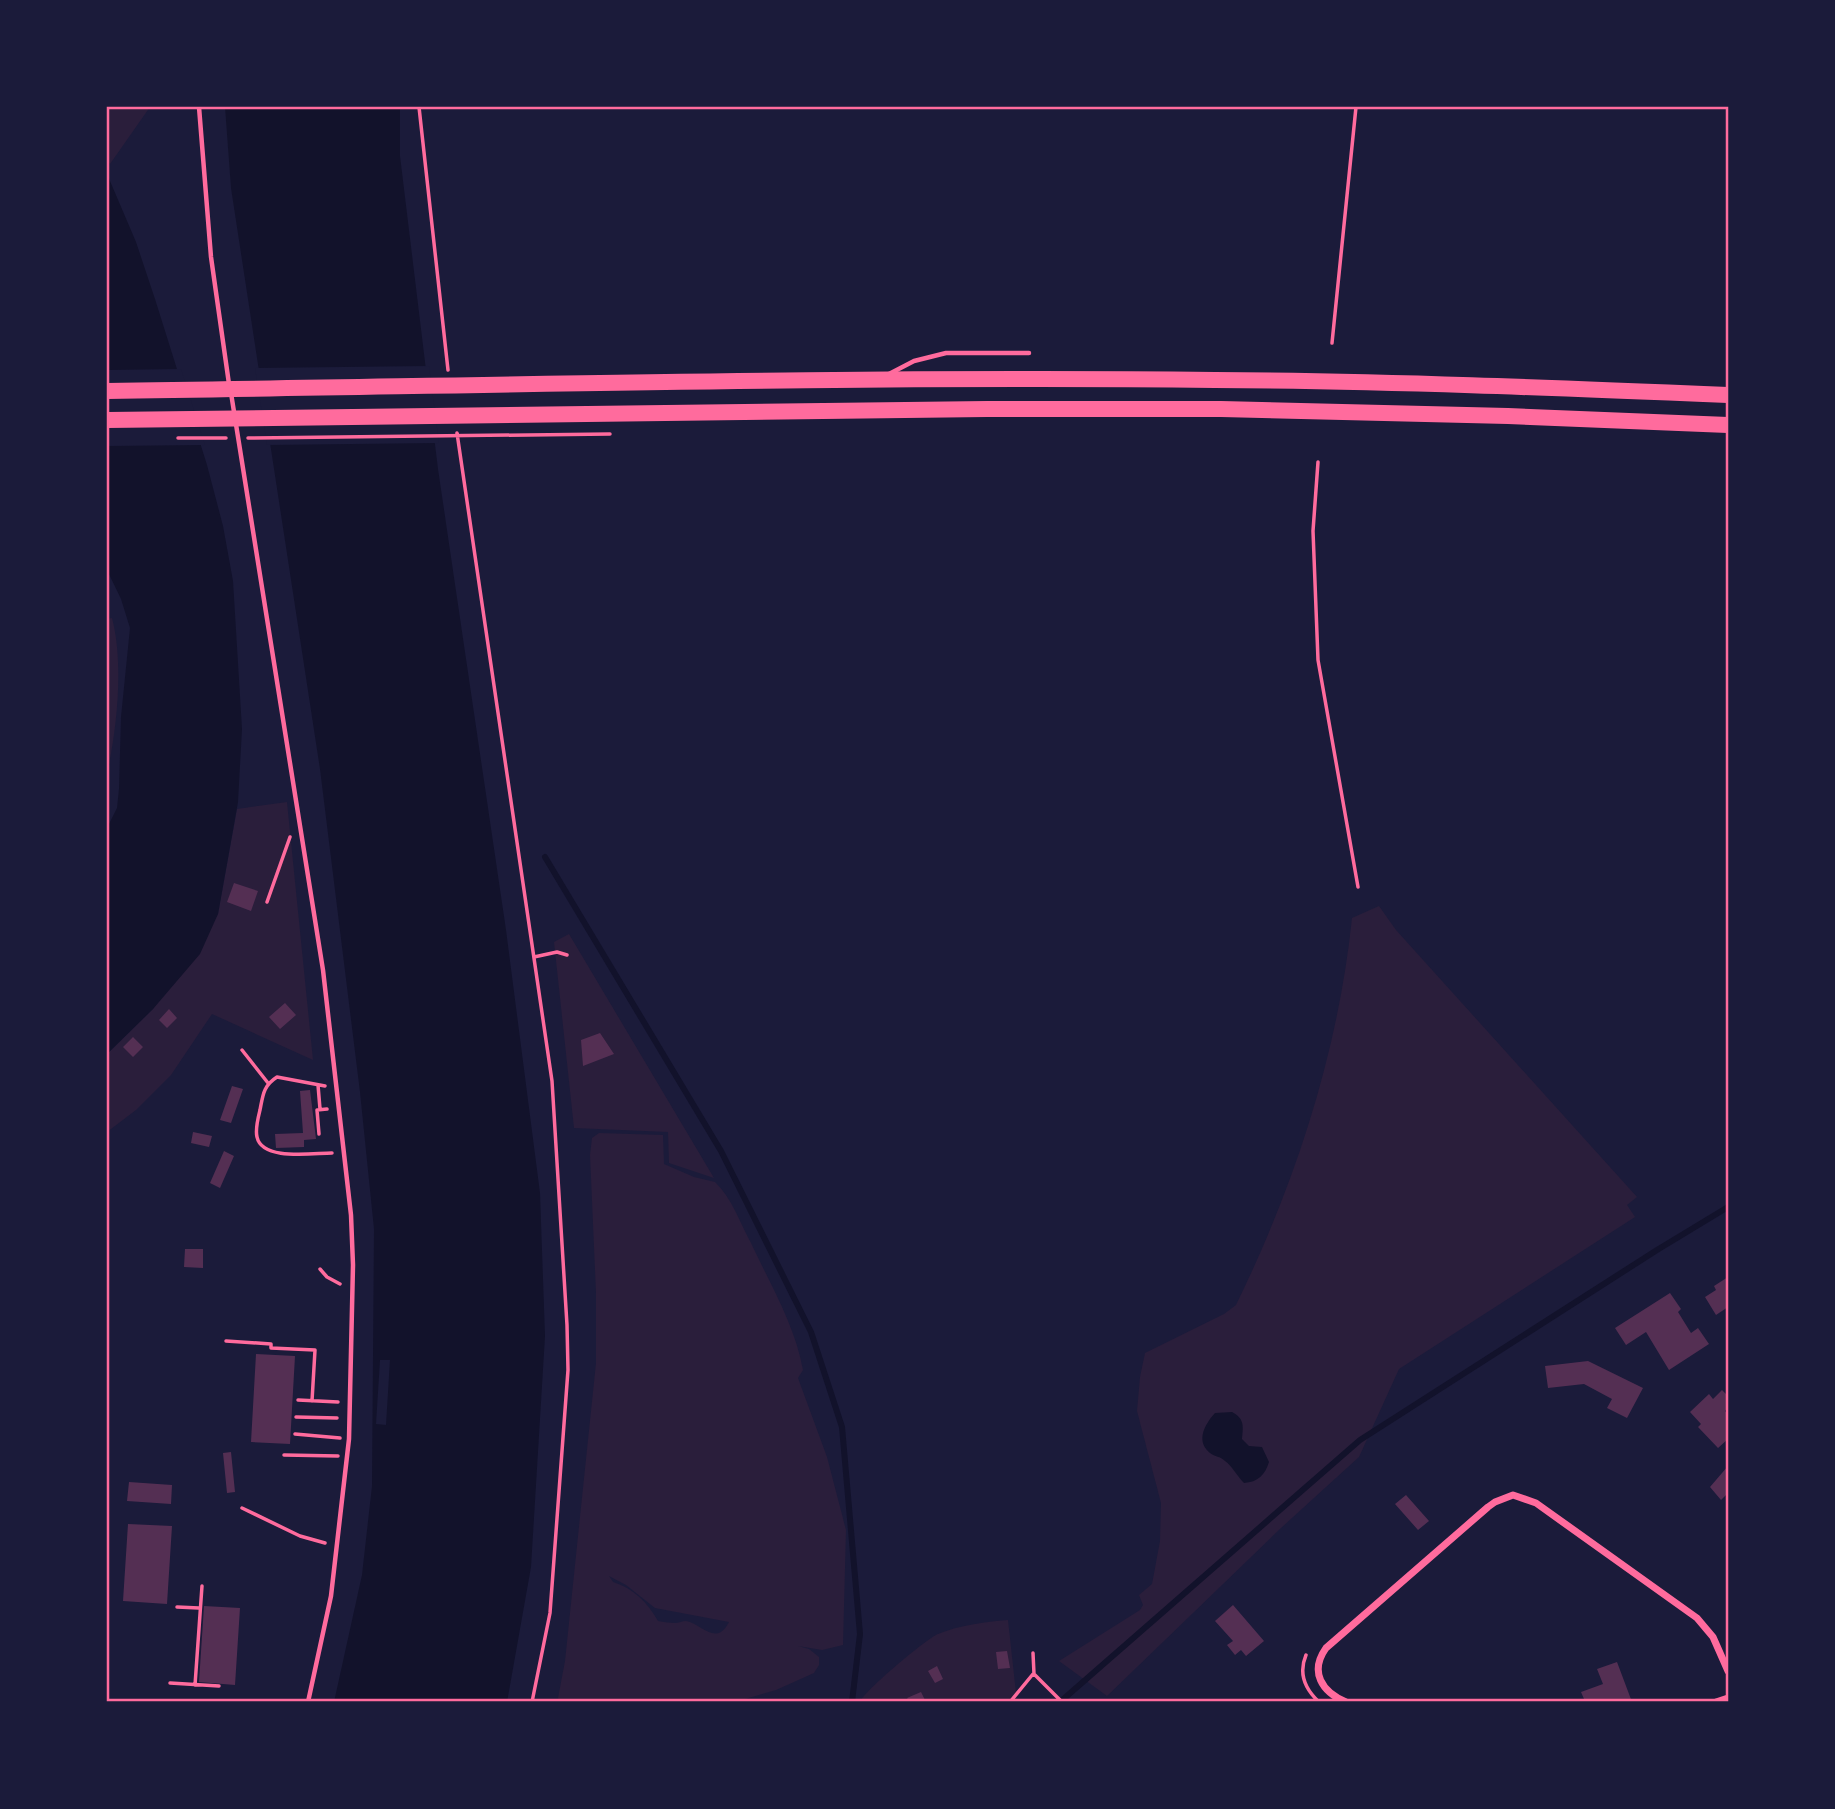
<svg xmlns="http://www.w3.org/2000/svg" width="1835" height="1809" viewBox="0 0 1835 1809" font-family="Jost,sans-serif">
	<style>
		.green { fill: #2a1e3b; fill-rule: evenodd }
		.water { fill: #12122b }
		.pier { fill: #1b1b3a }
		.lines { fill: none; stroke-linecap: round; stroke-linejoin: round }
		.stream { stroke: #12122b; stroke-width: 6 }
		.building { fill: #542f53 }
		.path { stroke: #ff6b9d; stroke-width: 3.5 }
		.service { stroke: #ff6b9d; stroke-width: 4.5 }
		.minor { stroke: #ff6b9d; stroke-width: 7 }
		.primary { stroke: #ff6b9d; stroke-width: 16 }
		.neatline { fill: none; stroke: #ff6b9d; stroke-width: 2.5 }
	</style>
	<rect width="100%" height="100%" fill="#1b1b3a"/>
	<path class="green" d="M107,107H150L110,164L107,159Z
		M112,618C124,663 117,729 107,774V619Z
		M287,802L313,1060L212,1014L171,1075L136,1110L107,1132V1054L153,1009L218,914L237,809Z
		M1379,906L1396,930L1637,1197L1627,1205L1635,1217L1399,1369L1359,1457L1281,1528L1107,1696L1059,1661L1140,1610L1143,1605L1139,1595L1152,1584L1160,1541L1161,1503L1137,1411L1140,1377L1145,1353L1224,1314L1236,1305C1295,1184 1338,1053 1352,918Z
		M569,934L714,1178L669,1163L668,1132L574,1128L554,942Z
		M599,1133L663,1135L664,1164L694,1177L715,1182C732,1198 740,1223 751,1243C770,1284 795,1325 803,1370L798,1378L827,1457L846,1530L843,1645L822,1650L798,1646L809,1649L819,1657V1665L814,1673L776,1690L735,1702H560L558,1698L565,1661L596,1363V1293L590,1155L592,1138ZM609,1576L626,1585L655,1608L729,1622C716,1647 702,1624 686,1621C682,1621 679,1623 675,1623C670,1623 664,1622 658,1621C648,1603 633,1588 613,1582Z
		M1008,1620L1017,1702H860C863,1692 926,1639 938,1634C960,1625 984,1622 1008,1620Z"/>
	<path class="water" d="M225,107H400V156L438,469L506,930L540,1193L545,1336L531,1567L507,1702H334L362,1575L372,1486L374,1229L360,1092L320,769L231,188Z
		M107,174L136,242L155,299L207,465L223,526L233,581L242,729L238,802L218,914L200,954L153,1009L107,1054V828L117,808L119,789L121,717L130,628L121,599L107,570Z
		M1232,1412C1245,1419 1243,1426 1242,1439L1249,1446L1262,1447L1269,1462C1265,1475 1258,1482 1244,1483C1237,1476 1232,1466 1225,1461C1220,1456 1215,1457 1210,1453C1195,1441 1205,1424 1215,1413Z"/>
	<path class="pier" d="M429,366L439,443L267,445L255,368Z
		M181,369L205,445L107,446V370Z
		M380,1360H390L386,1425L376,1424Z"/>
	<g class="lines">
		<path class="stream" d="M545,857L721,1151L811,1332L842,1427L860,1634L852,1702
			M1060,1702L1360,1440L1657,1250L1728,1207"/>
	</g>
	<path class="building" d="M234,883L258,891L251,911L227,902Z
		M285,1003L296,1015L280,1029L269,1017Z
		M169,1009L177,1018L167,1028L159,1020Z
		M600,1033L614,1054L583,1066L581,1040Z
		M133,1037L143,1047L133,1057L123,1047Z
		M232,1086L243,1089L231,1123L220,1120Z
		M310,1090L316,1139L304,1140V1147L276,1148L275,1134L303,1133L300,1091Z
		M193,1132L212,1136L209,1147L191,1143Z
		M224,1151L234,1156L220,1188L210,1183Z
		M185,1249H203V1268L184,1267Z
		M1728,1277V1301L1726,1302L1728,1307L1716,1315L1705,1297L1716,1290L1714,1286Z
		M1670,1293L1681,1309L1678,1312L1691,1333L1698,1328L1709,1344L1669,1370L1646,1332L1626,1345L1615,1328Z
		M256,1354L295,1356L290,1444L251,1442Z
		M1588,1361L1643,1388L1627,1418L1607,1408L1612,1399L1584,1384L1548,1388L1545,1366Z
		M1722,1390L1728,1396V1407L1725,1411L1728,1415V1439L1718,1448L1698,1427L1701,1424L1690,1412L1709,1394L1713,1399Z
		M231,1452L235,1492L227,1493L223,1453Z
		M1728,1466V1493L1721,1500L1710,1487Z
		M129,1482L172,1485L171,1504L127,1501Z
		M1406,1495L1429,1521L1418,1530L1395,1504Z
		M128,1524L172,1526L167,1604L123,1601Z
		M1233,1605L1264,1641L1246,1656L1241,1650L1235,1655L1227,1645L1233,1641L1215,1621Z
		M204,1606L240,1608L235,1685L199,1682Z
		M1007,1651L1010,1668L998,1669L996,1652Z
		M1617,1662L1632,1702H1577L1584,1699L1581,1692L1603,1684L1597,1669Z
		M937,1666L943,1679L935,1683L928,1671Z
		M921,1692L926,1702H910L907,1698Z"/>
	<g class="lines">
		<path class="path" d="M419,107L448,370
			M1332,343L1356,107
			M457,433L552,1081L567,1325L568,1370L550,1613L532,1702
			M178,438H226
			M248,438L610,434
			M1318,462L1313,531L1318,660L1358,887
			M267,902L290,837
			M534,957L557,952L567,955
			M242,1050L268,1083
			M318,1085L320,1109
			M325,1086L277,1077C263,1086 263,1095 260,1110C258,1118 255,1129 257,1137C262,1161 312,1153 332,1153
			M319,1134L317,1110L327,1109
			M320,1269L327,1277L340,1284
			M226,1341L271,1344V1348L315,1350L312,1401
			M298,1400L338,1402
			M296,1417L337,1418
			M295,1434L340,1438
			M284,1455L338,1456
			M242,1508L300,1536L325,1543
			M177,1607L199,1608
			M1033,1653L1034,1674L1062,1702
			M1306,1655C1298,1674 1305,1689 1319,1702
			M170,1683L219,1686
			M195,1685L202,1586
			M1010,1702L1033,1674"/>
		<path class="service" d="M199,107L211,257L229,384
			M889,374L914,361L946,353H1029
			M231,393L323,970L351,1215L353,1265L349,1439L331,1596L308,1702"/>
		<path class="minor" d="M1346,1702C1322,1692 1309,1672 1326,1648L1488,1507L1495,1502L1513,1495L1536,1503L1697,1618L1713,1637L1728,1671
			M1716,1702L1728,1698"/>
		<path class="primary" d="M107,391C476,386 846,376 1215,380C1386,381 1557,388 1728,395
			M107,420L987,409H1221L1508,416L1728,425"/>
	</g>
	<rect width="1835" height="1809" fill="none" stroke="#1b1b3a" stroke-width="217"/>
	<rect x="108" y="108" width="1619" height="1592" class="neatline"/>
</svg>
